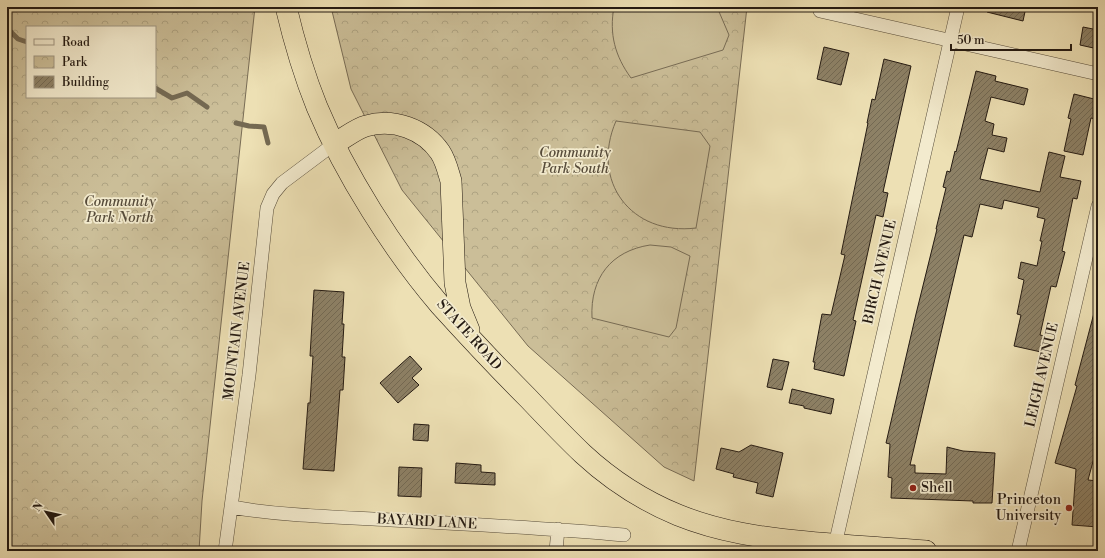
<svg xmlns="http://www.w3.org/2000/svg" width="1105" height="558" viewBox="0 0 1105 558" font-family="'Libre Bodoni',serif">
	<style>
		.park { fill: url(#park-crowns); stroke: #786c55; fill-rule: evenodd }
		.pitch { fill: #cbbe98; stroke: #786c55 }
		.lines { fill: none; stroke-linecap: round; stroke-linejoin: round }
		.stream { stroke: #746952; stroke-width: 5 }
		.building { fill: url(#building-hatch); stroke: #241a12 }
		.minor-casing { stroke: #564c3a; stroke-width: 14 }
		.trunk-casing { stroke: #241a12; stroke-width: 22 }
		.minor { stroke: #f3ebce; stroke-width: 13 }
		.trunk { stroke: #ede0b4; stroke-width: 21 }
		.poi-dot { fill: #8f2418; stroke: #f3ebce; stroke-width: 1.5 }
		.labels { text-anchor: middle; dominant-baseline: central; stroke-width: 3.5; stroke-linejoin: round; paint-order: stroke }
		.park-label { font-size: 14px; font-style: italic; fill: #564b3a; stroke: #f3ebce }
		.street-label { font-size: 14px; fill: #241a12; stroke: #f3ebce }
		.poi-label { font-size: 14px; fill: #241a12; stroke: #f3ebce; text-anchor: start }
	</style>
	<defs>
		<pattern id="park-crowns" width="20" height="18" patternUnits="userSpaceOnUse"><rect width="20" height="18" fill="#cbbe98"/><path d="M2 6a3 3 0 1 1 6 0M12 15a3 3 0 1 1 6 0" fill="none" stroke="#aea382"/></pattern>
		<pattern id="building-hatch" width="6" height="6" patternUnits="userSpaceOnUse"><rect width="6" height="6" fill="#8d8166"/><path d="M-1 1l2-2M0 6l6-6M5 7l2-2" fill="none" stroke="#736953"/></pattern>
	</defs>
	<rect width="100%" height="100%" fill="#ede0b4"/>
	<filter id="stains"><feTurbulence type="fractalNoise" baseFrequency=".005" numOctaves="4"/><feColorMatrix values="0 0 0 0 .2 0 0 0 0 .09 0 0 0 0 .02 0 0 0 .5 -.17"/></filter>
	<radialGradient id="worn" r=".72"><stop offset=".6" stop-color="#630" stop-opacity="0"/><stop offset="1" stop-color="#630" stop-opacity=".3"/></radialGradient>
	<path class="park" d="M7,7H255L202,501L199,551H7ZM27,27H155V97H27Z
		M331,7H747L694,481L664,467L528,346L402,190L351,89Z"/>
	<path class="pitch" d="M614,7H717L729,35L723,50L631,78C615,56 609,34 614,7Z
		M616,121L700,132L710,146L696,228C631,236 590,181 616,121Z
		M650,245L671,247L690,256L676,328L669,337L592,318C590,278 611,251 650,245Z"/>
	<g class="lines">
		<path class="stream" d="M7,28L18,39L27,42
			M155,88L172,98L187,93L207,107
			M236,123L249,126L264,127L268,143"/>
	</g>
	<path class="building" d="M987,7H1026L1023,21L987,12Z
		M1083,27L1098,30V49L1080,45Z
		M824,47L849,53L841,85L817,79Z
		M884,59L911,66L883,192L888,193L883,217L876,215L853,320L856,321L844,376L814,369L815,362H813L822,314L831,315L845,255L841,254L868,123H867L872,99L875,100Z
		M976,71L996,76L995,81L1028,89L1024,105L991,97L985,121L994,124L992,135L1007,138L1004,152L988,148L980,179L1040,192L1049,152L1065,156L1060,177L1081,181L1077,199L1073,198L1062,251L1065,252L1056,287L1051,286L1040,335L1045,336L1041,352L1014,346L1021,315L1017,314L1024,280L1018,278L1021,262L1037,266L1042,241H1040L1045,219L1037,217L1039,208L1004,200L1002,209L980,204L972,237L964,235L910,465H915V473L946,474L947,447L963,451L995,453L992,503H973V501L891,498L892,478L888,477L890,444L886,443L916,314L937,229H936L946,188L943,187L947,171L950,172L955,151L956,152Z
		M1074,94L1098,100V110L1096,119L1091,118L1083,155L1064,151L1071,119L1068,118Z
		M314,290L344,292L342,324H344L342,357H345L343,390H340L334,471L303,469L308,403H310L313,356H310Z
		M1094,313L1098,314V443L1088,480L1098,481V527L1072,525L1076,469L1055,463L1077,386L1075,385Z
		M410,356L422,369L412,378L419,385L398,403L380,383Z
		M773,359L789,362L782,390L767,387Z
		M792,389L834,399L831,414L804,408V406L789,403Z
		M414,424L429,425L428,441L413,440Z
		M751,445L783,453L773,497L756,493L758,483L733,477L734,474L716,469L721,448L739,452Z
		M456,463L481,465V472L495,473V485L455,483Z
		M399,467L422,468L421,497L398,496Z"/>
	<g class="lines">
		<defs>
			<path id="minor" d="M820,11L1098,74
				M231,507C283,516 338,517 391,520C469,524 546,528 624,535
				M835,545L958,7
				M225,551L249,375L267,208L273,194L282,183L334,144
				M556,551L558,529
				M1018,551L1098,206"/>
			<path id="trunk" d="M286,7C294,41 304,75 317,107C345,174 393,250 440,305C469,337 498,368 528,398C546,417 564,436 583,454C610,479 644,501 678,515C720,532 763,538 808,542C847,546 887,548 926,551
				M334,144C343,139 357,128 366,126C394,118 424,129 440,152C446,161 448,171 451,181L455,283L460,308L469,330"/>
		</defs>
		<use href="#minor" class="minor-casing"/>
		<use href="#trunk" class="trunk-casing"/>
		<use href="#minor" class="minor"/>
		<use href="#trunk" class="trunk"/>
	</g>
	<g class="poi-dot">
		<circle cx="913" cy="488" r="4"/>
		<circle cx="1069" cy="508" r="4"/>
	</g>
	<g class="labels">
		<g class="park-label">
			<text x="575" y="153">Community<tspan x="575" dy="16">Park South</tspan></text>
			<text x="120" y="202">Community<tspan x="120" dy="16">Park North</tspan></text>
		</g>
		<g class="street-label">
			<text transform="translate(880 272) rotate(-77)">BIRCH AVENUE</text>
			<text transform="translate(237 331) rotate(-83)">MOUNTAIN AVENUE</text>
			<text transform="translate(469 335) rotate(48)">STATE ROAD</text>
			<text transform="translate(1042 375) rotate(-77)">LEIGH AVENUE</text>
			<text transform="translate(427 522) rotate(3)">BAYARD LANE</text>
		</g>
		<g class="poi-label">
			<text x="921" y="488">Shell</text>
			<text x="1061" y="500" text-anchor="end">Princeton<tspan x="1061" dy="16">University</tspan></text>
		</g>
	</g>
	<rect width="1105" height="558" fill="none" stroke="#ede0b4" stroke-width="24"/>
	<rect x="8" y="8" width="1089" height="542" fill="none" stroke="#241a12" stroke-width="2"/>
	<rect x="12" y="12" width="1081" height="534" fill="none" stroke="#241a12"/>
	<rect x="26" y="26" width="130" height="72" fill="#f3ebce" stroke="#a09783"/>
	<rect x="34" y="39" width="20" height="6" fill="#f3ebce" stroke="#a09783"/>
	<text x="62" y="46" font-size="12" fill="#241a12">Road</text>
	<rect x="34" y="56" width="20" height="12" fill="url(#park-crowns)" stroke="#a09783"/>
	<text x="62" y="66" font-size="12" fill="#241a12">Park</text>
	<rect x="34" y="76" width="20" height="12" fill="url(#building-hatch)" stroke="#a09783"/>
	<text x="62" y="86" font-size="12" fill="#241a12">Building</text>
	<g transform="translate(46 512) rotate(304)" stroke="#f3ebce" stroke-width="3" paint-order="stroke">
	<path d="M0-3L7 15L0 10L-7 15Z" fill="#241a12"/>
	<text y="-6" font-size="11" font-weight="bold" text-anchor="middle" fill="#241a12">N</text>
	</g>
	<path d="M951 44v6h120v-6" fill="none" stroke="#241a12" stroke-width="2"/>
	<text x="957" y="44" font-size="12" fill="#241a12" stroke="#f3ebce" stroke-width="3" paint-order="stroke">50 m</text>
	<rect width="100%" height="100%" filter="url(#stains)"/>
	<rect width="100%" height="100%" fill="url(#worn)"/>
</svg>
